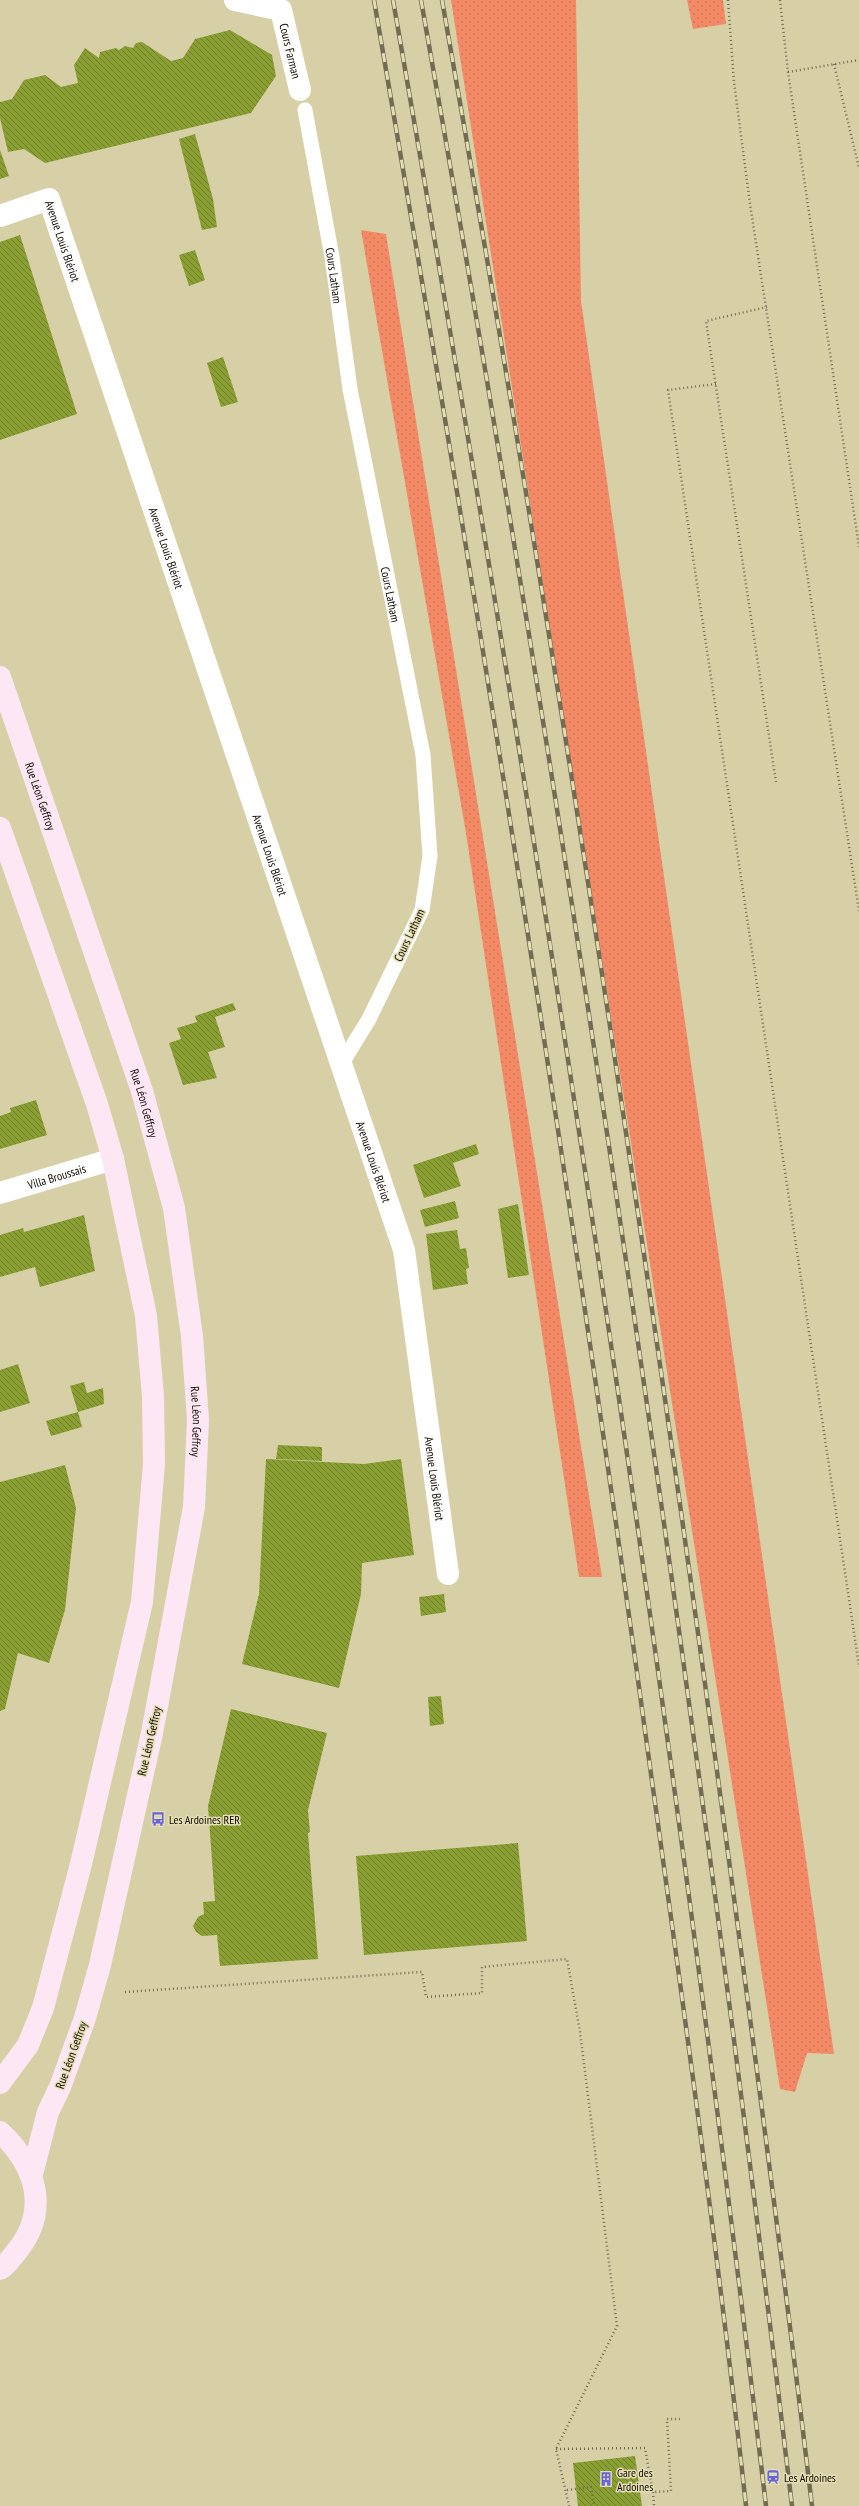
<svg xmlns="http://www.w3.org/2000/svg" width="859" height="2506" viewBox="0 0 859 2506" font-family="'PT Sans Narrow',sans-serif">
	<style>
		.grass { fill: url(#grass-dots) }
		.building { fill: url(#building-back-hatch) }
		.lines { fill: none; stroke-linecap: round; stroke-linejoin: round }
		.path { stroke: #706b52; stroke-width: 2.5; stroke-dasharray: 1 3; stroke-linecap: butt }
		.lane { stroke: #fff; stroke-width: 15 }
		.street { stroke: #fff; stroke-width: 22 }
		.secondary { stroke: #fde7f5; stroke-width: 22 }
		.rail-casing { stroke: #716c52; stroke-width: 4.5 }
		.rail { stroke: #e4ddb4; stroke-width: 3; stroke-dasharray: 9; stroke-linecap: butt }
		.labels { text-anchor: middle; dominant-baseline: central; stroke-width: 3; stroke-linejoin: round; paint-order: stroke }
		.street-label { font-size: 12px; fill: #100d02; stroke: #e4ddb4 }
		.poi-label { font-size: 12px; fill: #100d02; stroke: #e4ddb4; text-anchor: start }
	</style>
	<defs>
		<pattern id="grass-dots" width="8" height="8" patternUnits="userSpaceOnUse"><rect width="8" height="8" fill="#f38a65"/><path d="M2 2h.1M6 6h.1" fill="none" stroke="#cf7656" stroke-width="1.8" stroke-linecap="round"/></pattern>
		<pattern id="building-back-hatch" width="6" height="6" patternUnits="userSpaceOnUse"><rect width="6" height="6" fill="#899f33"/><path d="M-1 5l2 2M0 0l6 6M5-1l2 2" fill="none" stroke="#6f8029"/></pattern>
	</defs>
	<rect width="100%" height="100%" fill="#d7d0a7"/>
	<path class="grass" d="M451,0H576L581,301L834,2054L807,2053L795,2092L780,2089Z
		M687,0H723L726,24L693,29Z
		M361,230L386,234L602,1577H579L466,833Z"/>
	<path class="building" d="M230,30L272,55L276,76L251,113L45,163L24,149L8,152L0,118V102L12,99L24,80L45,75L61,87L78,83L74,65L85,48L99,58L100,52L116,48L119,50L125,46L133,48L136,43L142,42L171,61L183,58L195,39Z
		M195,134L213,199L217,227L202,230L179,139Z
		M0,150L9,176L0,179Z
		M20,235L77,414L0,440V242Z
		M195,250L205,280L189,286L179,255Z
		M223,357L238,402L221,407L207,363Z
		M233,1003L236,1010L215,1017L225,1047L208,1052L217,1078L183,1085L169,1043L181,1039L177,1028L197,1022L195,1016Z
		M36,1100L47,1135L0,1149V1116L11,1112L10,1108Z
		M476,1144L479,1154L453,1163L461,1186L424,1198L413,1165Z
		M455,1201L459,1218L425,1227L420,1210Z
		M518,1204L529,1275L508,1278L498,1209Z
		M84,1215L95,1271L40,1287L35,1267L0,1277V1235L23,1228L24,1232Z
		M457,1230L460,1249L466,1248L469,1268L466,1269L468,1284L433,1290L426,1234Z
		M18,1364L30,1403L0,1412V1370Z
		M84,1382L87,1393L103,1388L104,1404L78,1412L70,1386Z
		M78,1412L82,1427L51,1436L46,1421Z
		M278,1445L322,1447V1461L276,1459Z
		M266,1459L364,1464L401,1459L414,1555L362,1563L361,1594L339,1688L242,1664L259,1594Z
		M65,1465L76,1508L65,1610L49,1663L18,1653L5,1709L0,1711V1482Z
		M444,1594L446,1612L421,1616L419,1597Z
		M441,1696L444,1724L430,1726L428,1697Z
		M231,1709L327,1733L308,1810L310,1832L308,1833L318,1959L220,1966L217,1935L202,1936L196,1932L193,1926L198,1917L204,1914L203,1902L215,1901L208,1806Z
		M518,1843L527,1941L364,1955L356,1856Z
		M635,2456L642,2506H578L573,2463Z"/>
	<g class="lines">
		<path class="path" d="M728,0L734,82L750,204L859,911
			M780,0L788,72L859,547
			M834,64L859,168
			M788,72L859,60
			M767,307L706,321L776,782
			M716,384L668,390L859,1666
			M125,1992L422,1972L426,1997L482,1993V1967L567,1959L580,2032L617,2326L556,2449L569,2506
			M556,2449L645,2448L653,2492L671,2491L667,2419H680
			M567,2490L591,2487L594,2506
			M653,2492L654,2506"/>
		<path class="lane" id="s1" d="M305,110L332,257L350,389L423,755L430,856L422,910L369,1019L342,1063"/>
		<g class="street">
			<path id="s2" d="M235,0L281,10L300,90"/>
			<path id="s3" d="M0,216L49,199L404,1250L448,1574"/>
			<path id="s4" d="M0,1193L113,1159"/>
		</g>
		<g class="secondary">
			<path id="s5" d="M0,677L142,1091L174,1208L192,1336L198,1420L194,1507L152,1733L100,1965L85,2018L60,2087L48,2112L32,2174"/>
			<path d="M0,828L97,1104L113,1159L146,1316L153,1396L154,1464L142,1602L81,1864L43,2008L28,2045L0,2083"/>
			<path d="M0,2132C36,2165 50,2210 17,2251C12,2257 7,2265 0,2269"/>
		</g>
		<defs>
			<path id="rail" d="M374,0C476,590 570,1181 651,1774C685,2017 719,2261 746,2506
				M393,0C539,832 667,1667 766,2506
				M421,0C569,831 692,1668 792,2506
				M442,0C545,581 634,1164 714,1749C748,2001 782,2253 812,2506"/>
		</defs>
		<use href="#rail" class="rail-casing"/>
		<use href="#rail" class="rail"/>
	</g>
	<defs>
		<symbol id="bus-bare" viewBox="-9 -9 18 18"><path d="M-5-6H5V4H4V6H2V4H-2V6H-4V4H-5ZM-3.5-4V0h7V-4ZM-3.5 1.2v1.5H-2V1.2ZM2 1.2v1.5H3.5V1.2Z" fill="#6764dd" stroke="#e4ddb4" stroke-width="2.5" paint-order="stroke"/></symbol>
		<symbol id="station-bare" viewBox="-9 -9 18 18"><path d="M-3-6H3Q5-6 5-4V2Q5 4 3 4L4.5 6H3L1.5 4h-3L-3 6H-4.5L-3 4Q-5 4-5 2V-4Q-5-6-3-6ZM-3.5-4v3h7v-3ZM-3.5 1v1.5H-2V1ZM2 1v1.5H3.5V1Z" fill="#6764dd" stroke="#e4ddb4" stroke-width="2.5" paint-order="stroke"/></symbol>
		<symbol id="building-bare" viewBox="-9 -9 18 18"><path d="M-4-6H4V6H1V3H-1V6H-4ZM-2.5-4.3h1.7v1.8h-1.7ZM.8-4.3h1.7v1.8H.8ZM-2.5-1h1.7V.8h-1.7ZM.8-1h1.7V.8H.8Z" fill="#6764dd" stroke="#e4ddb4" stroke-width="2.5" paint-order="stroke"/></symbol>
	</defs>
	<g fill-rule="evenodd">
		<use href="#bus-bare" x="148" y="1809" width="20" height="20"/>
		<use href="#station-bare" x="763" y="2467" width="20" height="20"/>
		<use href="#building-bare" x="596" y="2469" width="20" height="20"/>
	</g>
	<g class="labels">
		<g class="street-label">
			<text stroke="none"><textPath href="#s2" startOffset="89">Cours Farman</textPath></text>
			<text stroke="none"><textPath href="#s3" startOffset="96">Avenue Louis Blériot</textPath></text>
			<text stroke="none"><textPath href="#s1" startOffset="168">Cours Latham</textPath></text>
			<text stroke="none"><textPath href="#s3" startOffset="420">Avenue Louis Blériot</textPath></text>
			<text stroke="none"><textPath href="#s1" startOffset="492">Cours Latham</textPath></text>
			<text stroke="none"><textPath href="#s5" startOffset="126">Rue Léon Geffroy</textPath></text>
			<text stroke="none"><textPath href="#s3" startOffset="744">Avenue Louis Blériot</textPath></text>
			<text transform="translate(409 935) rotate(-65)">Cours Latham</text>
			<text stroke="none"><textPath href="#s5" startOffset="450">Rue Léon Geffroy</textPath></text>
			<text stroke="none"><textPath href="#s3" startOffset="1068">Avenue Louis Blériot</textPath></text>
			<text stroke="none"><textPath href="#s4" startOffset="59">Villa Broussais</textPath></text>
			<text stroke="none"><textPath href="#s5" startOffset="774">Rue Léon Geffroy</textPath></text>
			<text stroke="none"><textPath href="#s3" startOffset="1392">Avenue Louis Blériot</textPath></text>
			<text transform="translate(149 1741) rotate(-77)">Rue Léon Geffroy</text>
			<text transform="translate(71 2055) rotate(-70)">Rue Léon Geffroy</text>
		</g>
		<g class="poi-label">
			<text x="169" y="1819">Les Ardoines RER</text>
			<text x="617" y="2472">Gare des<tspan x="617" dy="14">Ardoines</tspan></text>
			<text x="784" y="2477">Les Ardoines</text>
		</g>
	</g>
</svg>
